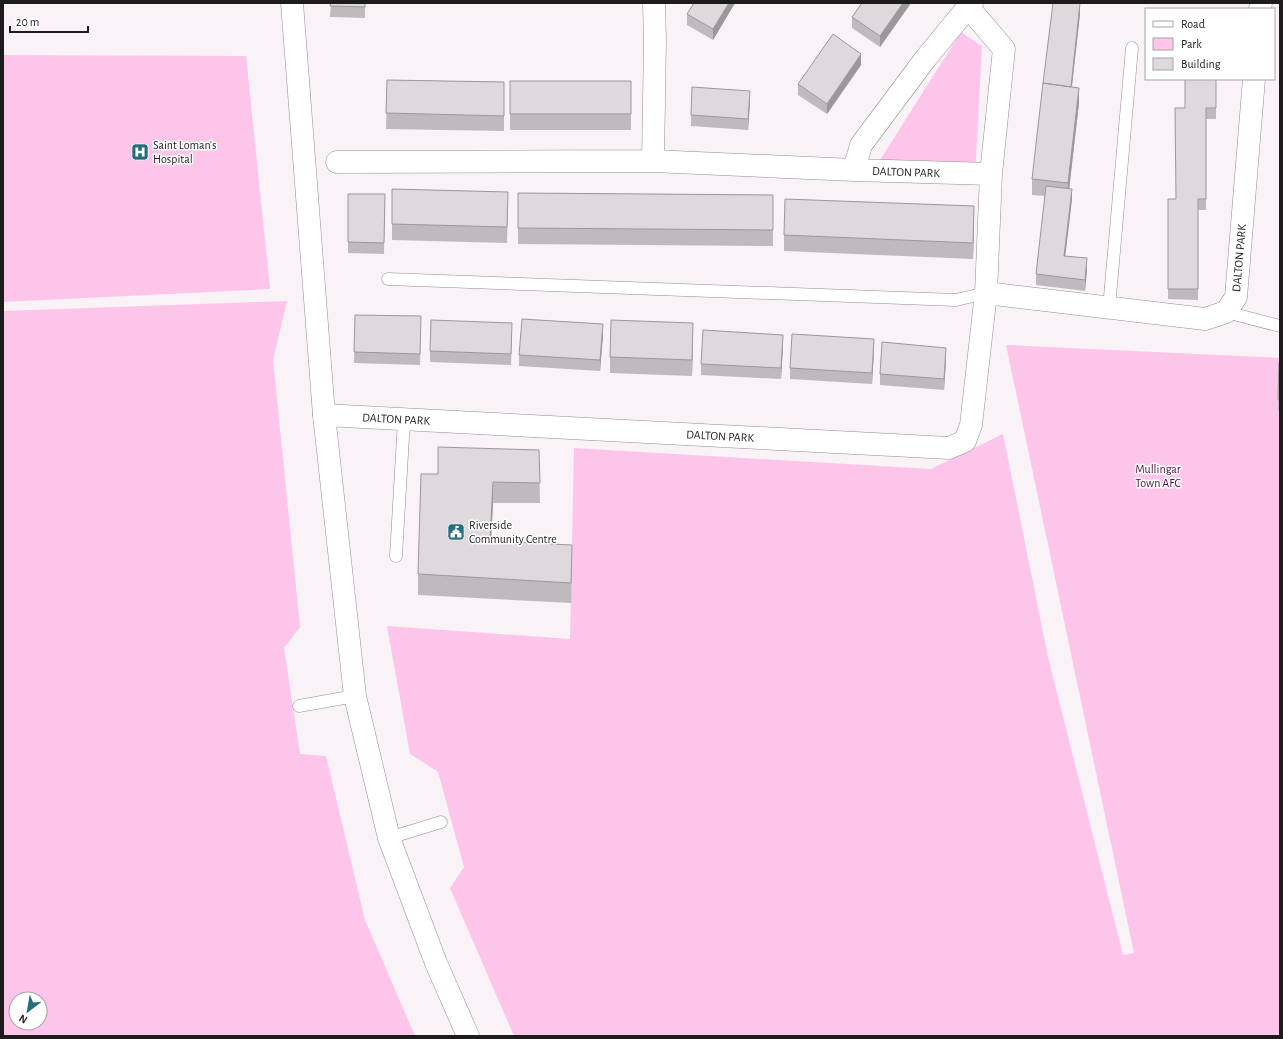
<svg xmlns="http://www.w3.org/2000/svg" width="1283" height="1039" viewBox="0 0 1283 1039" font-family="'Alegreya Sans',sans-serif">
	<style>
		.green { fill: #fdc5ea; fill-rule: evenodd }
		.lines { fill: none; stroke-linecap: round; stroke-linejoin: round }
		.lane-casing { stroke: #938d91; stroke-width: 13 }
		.street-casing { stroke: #938d91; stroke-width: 23 }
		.secondary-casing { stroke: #938d91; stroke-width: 23 }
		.lane { stroke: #fff; stroke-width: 12 }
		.street { stroke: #fff; stroke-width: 22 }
		.secondary { stroke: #fff; stroke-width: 22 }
		.wall { fill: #c0babe }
		.shaded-wall { fill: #9c979b }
		.building { fill: #dfd8dd; stroke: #9c979b }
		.labels { text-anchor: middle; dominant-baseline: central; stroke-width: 3; stroke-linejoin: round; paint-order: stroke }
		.poi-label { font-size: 12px; fill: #1e1b1d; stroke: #fff; text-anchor: start }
		.street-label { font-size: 12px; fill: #1e1b1d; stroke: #fff }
		.park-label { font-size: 12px; fill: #4d0d3f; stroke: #fff }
	</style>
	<rect width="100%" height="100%" fill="#f9f2f6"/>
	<path class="green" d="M961,32L982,46L975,177L873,171Z
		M3,55L246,56L270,289L3,302Z
		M287,301L273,360L300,627L284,648L300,754L326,756L365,920L415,1036H3V311ZM16,999H40V1023H16Z
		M1006,345L1280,358V1036H514L450,888L464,867L438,772L410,754L387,626L570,639L574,448L931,469L1003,434L1048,657L1123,955L1134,953Z"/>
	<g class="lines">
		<defs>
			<path id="lane" d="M388,279L956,300L986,293
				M1109,308L1132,48
				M1226,312L1280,326
				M396,556L404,420
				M299,706L355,696
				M389,838L441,822"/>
			<path id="street" d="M1260,9L1261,3
				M653,161L655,40L654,3
				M337,162L653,161L854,170L991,174
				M854,170L861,145L926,58L968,7
				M986,293L1205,319L1226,312L1236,297L1254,79
				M324,415L949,448L965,441L971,425L986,293L991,174L1004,49L968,7L972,3"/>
			<path id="secondary" d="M292,3L324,415L355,696L389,838L436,963L468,1036"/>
		</defs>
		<use href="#lane" class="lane-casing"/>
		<use href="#street" class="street-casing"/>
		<use href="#secondary" class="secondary-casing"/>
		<use href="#lane" class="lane"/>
		<use href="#street" class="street"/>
		<use href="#secondary" class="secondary"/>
	</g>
	<path class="wall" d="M331,3H365V18L330,17Z
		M735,3L713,40L687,25V14Z
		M862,3H911L880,47L852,28V17Z
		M1080,14L1072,87L1079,103L1069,188L1072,199L1065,256L1087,269L1085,291L1036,285V274L1045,196L1032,195V179Z
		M861,65L827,114L798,95V84Z
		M1216,79V119H1206V210H1198V300L1168,299V199H1176Z
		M387,80L504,82V131L386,129Z
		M510,81H631V130H510Z
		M750,102L748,130L691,126V115Z
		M518,193L773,195V246L518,244Z
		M348,194H385L384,254L348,253Z
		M508,208L507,243L392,240V224Z
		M974,222L973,259L784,251V235Z
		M355,315L421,327L420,365L354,363Z
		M512,334L511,365L430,362V351Z
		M603,335L600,371L519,366V355Z
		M693,339L692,376L610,373V357Z
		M783,346L781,379L701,375V364Z
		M874,349L872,384L790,379V368Z
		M946,359L944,390L880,385V374Z
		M1279,363H1280V411H1278Z
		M539,450L540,503H493L491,541L572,566L571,603L418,595V574L438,474Z"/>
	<path class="shaded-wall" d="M729,3H735L713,40V29Z
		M903,3H911L880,47V36Z
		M1080,3V14L1070,102V91Z
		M861,54V65L827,114V104Z
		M1079,88V103L1068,199V183Z
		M750,91V102L748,130V119Z
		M1072,189V199L1064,267V256Z
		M974,206V222L973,259V243Z
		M1087,258V269L1085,291V280Z
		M693,323V339L692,376V360Z
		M603,324V335L600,371V360Z
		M783,335V346L781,379V368Z
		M874,339V349L872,384V373Z
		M946,348V359L944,390V379Z
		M493,482V503L490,562V541Z"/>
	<path class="building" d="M331,3H365V7L330,6Z
		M694,3H729L713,29L687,14Z
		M862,3H903L880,36L852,17Z
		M1053,3H1080L1071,87L1043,83Z
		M833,34L861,54L827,104L798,84Z
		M1185,79H1216V108H1206V199H1198V289H1168V199H1176L1175,108H1185Z
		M387,80L504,82V116L386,113Z
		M510,81H631V114H510Z
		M1043,83L1079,88L1068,183L1032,179Z
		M692,87L750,91L748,119L691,115Z
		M1046,186L1072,189L1064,256L1087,258L1085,280L1036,274Z
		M392,189L508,192L507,227L392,224Z
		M518,193L773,195V230L518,228Z
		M348,194H385L384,243L348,242Z
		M785,199L974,206L973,243L784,235Z
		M355,315L421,316L420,354L354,352Z
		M522,319L603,324L600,360L519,355Z
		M431,320L512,323L511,354L430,351Z
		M611,320L693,323L692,360L610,357Z
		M703,330L783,335L781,368L701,364Z
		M792,334L874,339L872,373L790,368Z
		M882,342L946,348L944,379L880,374Z
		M1279,363H1280V400H1278Z
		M438,447L539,450L540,483L493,482L490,541L572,545L571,583L418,574L421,474H438Z"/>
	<defs>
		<symbol id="hospital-square" viewBox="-11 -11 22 22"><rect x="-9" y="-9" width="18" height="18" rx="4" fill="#276d7c" stroke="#fff"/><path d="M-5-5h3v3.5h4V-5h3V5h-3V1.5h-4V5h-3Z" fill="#fff"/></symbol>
		<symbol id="civic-square" viewBox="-11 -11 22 22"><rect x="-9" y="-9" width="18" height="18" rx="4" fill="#276d7c" stroke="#fff"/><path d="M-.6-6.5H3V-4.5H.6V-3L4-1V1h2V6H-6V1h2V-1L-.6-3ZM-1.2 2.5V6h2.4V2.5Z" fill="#fff"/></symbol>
	</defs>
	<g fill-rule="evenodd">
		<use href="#hospital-square" x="130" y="142" width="20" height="20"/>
		<use href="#civic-square" x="446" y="522" width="20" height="20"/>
	</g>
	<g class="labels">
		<g class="poi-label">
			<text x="153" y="145">Saint Loman's<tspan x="153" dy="14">Hospital</tspan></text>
			<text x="469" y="525">Riverside<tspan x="469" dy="14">Community Centre</tspan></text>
		</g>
		<g class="street-label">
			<text transform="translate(906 172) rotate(2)">DALTON PARK</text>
			<text transform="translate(1239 258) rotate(-85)">DALTON PARK</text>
			<text transform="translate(396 419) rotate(3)">DALTON PARK</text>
			<text transform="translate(720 436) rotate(3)">DALTON PARK</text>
		</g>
		<g class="park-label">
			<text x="1158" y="469">Mullingar<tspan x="1158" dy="14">Town AFC</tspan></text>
		</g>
	</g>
	<rect width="1283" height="1039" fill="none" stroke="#1e1b1d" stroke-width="8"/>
	<rect x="1145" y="8" width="130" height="72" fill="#ffffff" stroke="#a5a4a5"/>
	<rect x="1153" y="21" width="20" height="6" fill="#ffffff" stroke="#a5a4a5"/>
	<text x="1181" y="28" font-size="12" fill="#1e1b1d">Road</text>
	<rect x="1153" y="38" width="20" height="12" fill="#fdc5ea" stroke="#a5a4a5"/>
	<text x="1181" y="48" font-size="12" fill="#1e1b1d">Park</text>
	<rect x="1153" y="58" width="20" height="12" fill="#dfd8dd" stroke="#a5a4a5"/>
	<text x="1181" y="68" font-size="12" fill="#1e1b1d">Building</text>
	<g transform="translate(28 1011) rotate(211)"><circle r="19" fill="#ffffff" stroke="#a5a4a5"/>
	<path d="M0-3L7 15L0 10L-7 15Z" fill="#276d7c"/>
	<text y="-6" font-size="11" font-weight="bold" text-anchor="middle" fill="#1e1b1d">N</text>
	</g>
	<path d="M10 26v6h78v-6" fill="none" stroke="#1e1b1d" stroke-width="2"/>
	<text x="16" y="26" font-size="12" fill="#1e1b1d" stroke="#ffffff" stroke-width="3" paint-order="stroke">20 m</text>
</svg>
